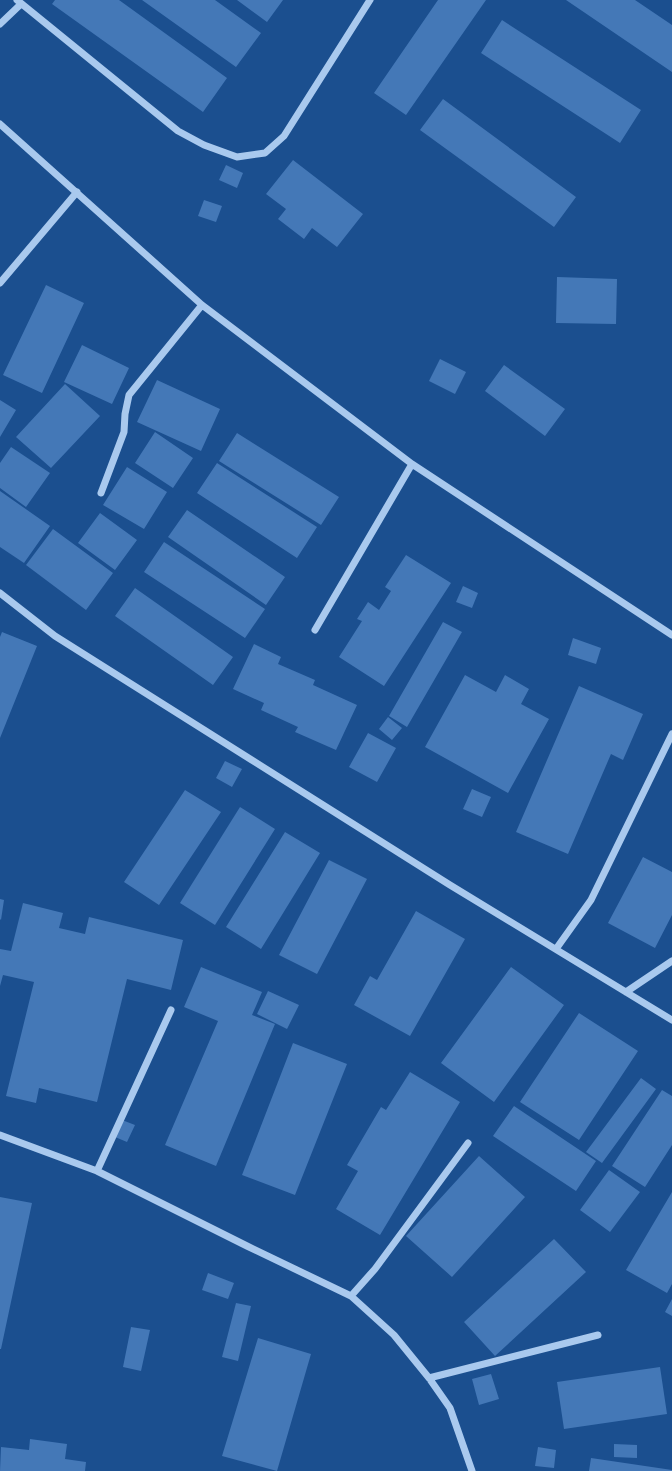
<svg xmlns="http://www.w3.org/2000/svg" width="672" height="1471" viewBox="0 0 672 1471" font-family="'PT Sans',sans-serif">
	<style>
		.building { fill: #4478b7 }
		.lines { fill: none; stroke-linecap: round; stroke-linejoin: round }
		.minor { stroke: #a9c9ee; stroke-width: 7 }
	</style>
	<rect width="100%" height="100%" fill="#1b4f8f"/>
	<path class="building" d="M55,0H119L227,78L203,112L52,4Z
		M142,0H215L261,33L236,67Z
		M237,0H283L267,22Z
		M438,0H486L406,115L374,93Z
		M566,0H635L672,25V72Z
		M502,20L641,110L620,143L481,53Z
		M443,99L576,197L554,227L420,130Z
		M293,160L363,214L337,247L312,228L304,239L278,219L286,209L266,194Z
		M226,165L243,173L237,188L219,180Z
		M204,200L222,206L216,222L198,216Z
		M557,277L617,279L616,324L556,323Z
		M46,285L84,303L42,393L3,375Z
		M82,345L129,368L112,404L64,382Z
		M440,359L466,372L455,394L429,381Z
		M504,365L565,409L545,436L485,391Z
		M157,380L220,409L201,451L137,422Z
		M65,384L100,416L51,468L16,437Z
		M0,400L16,410L0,437Z
		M155,432L193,458L173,488L135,463Z
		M237,433L339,497L321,525L219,461Z
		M11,447L50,473L26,507L0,488V463Z
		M217,463L317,527L297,558L197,493Z
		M127,467L167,492L144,529L103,505Z
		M0,491L50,526L24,563L0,547Z
		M187,510L285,577L266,605L168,537Z
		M100,513L137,540L115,570L78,543Z
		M53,529L113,573L86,610L26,565Z
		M164,542L265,609L245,638L144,572Z
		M406,555L451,583L384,686L339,657L362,621L357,619L368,602L379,610L391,591L385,587Z
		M463,586L478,593L472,608L456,602Z
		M135,588L233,657L213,685L115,616Z
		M443,622L462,632L407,727L389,716Z
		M2,632L37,646L0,738V637Z
		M573,638L601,648L596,664L568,655Z
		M254,644L281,657L278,664L315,680L313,685L357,705L336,750L295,732L298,727L261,710L264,703L233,689Z
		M465,675L496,692L505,675L529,689L521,704L549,719L508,793L425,747Z
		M579,686L643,714L623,760L611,754L568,854L516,832Z
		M388,717L402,728L392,740L379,729Z
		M368,733L396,748L377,782L349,767Z
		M225,761L242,769L232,787L216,778Z
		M472,789L491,797L482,817L463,809Z
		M185,790L221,812L159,905L124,882Z
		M240,807L275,829L215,925L180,903Z
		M285,832L320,853L261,949L226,927Z
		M643,857L672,872V915L655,948L608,923Z
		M329,860L367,879L317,974L279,955Z
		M0,899L4,900L1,920L0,919Z
		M23,903L63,913L59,928L85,934L89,917L183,940L171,990L127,979L97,1102L39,1088L36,1103L6,1096L34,982L3,975L0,986V949L11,951Z
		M416,911L465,939L410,1036L354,1005L370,976L377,980Z
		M201,967L262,992L252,1015L275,1024L216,1166L165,1145L218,1021L184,1007Z
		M511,967L564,1005L494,1102L441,1063Z
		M268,991L299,1005L287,1029L257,1014Z
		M579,1013L638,1051L579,1140L520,1102Z
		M293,1043L347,1064L295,1195L242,1175Z
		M410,1072L460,1102L380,1235L336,1209L358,1171L347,1165L381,1107L386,1110Z
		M641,1078L656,1089L602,1163L586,1152Z
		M662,1090L672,1096V1145L645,1187L612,1166Z
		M514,1106L596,1161L576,1191L493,1136Z
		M122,1120L135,1125L127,1142L115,1137Z
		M479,1156L525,1197L452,1277L406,1236Z
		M609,1170L640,1192L610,1232L580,1210Z
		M672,1192V1284L667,1293L626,1270Z
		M0,1197L32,1203L1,1349H0Z
		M554,1239L586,1272L495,1356L464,1322Z
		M208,1273L234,1283L228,1299L202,1290Z
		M672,1299V1316L665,1312Z
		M236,1303L251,1306L238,1361L222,1357Z
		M131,1327L150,1330L141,1371L123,1367Z
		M258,1338L311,1354L277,1471L222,1456Z
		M660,1367L667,1414L564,1429L557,1382Z
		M491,1374L499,1399L479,1405L472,1379Z
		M30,1439L67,1444L65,1459L86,1462L85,1471H0L1,1447L29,1450Z
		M614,1444L637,1445V1458L614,1457Z
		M538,1447L556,1450L554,1468L535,1466Z
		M591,1458L672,1470V1471H589Z"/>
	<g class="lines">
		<path class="minor" d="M17,0L178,131L204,145L237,157L265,153L284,136L370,0
			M0,24L21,4
			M0,124L202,305L412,464L672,635
			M0,283L77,192
			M101,493L124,432L125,414L129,395L202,305
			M0,593L55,636L450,885L672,1020
			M315,630L412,464
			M556,949L591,900L672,734
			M626,992L672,961
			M0,1135L97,1171L247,1246L351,1296L394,1335L429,1378L450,1408L472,1471
			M97,1171L171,1010
			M351,1296L375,1269L468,1143
			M429,1378L598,1335"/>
	</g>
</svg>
